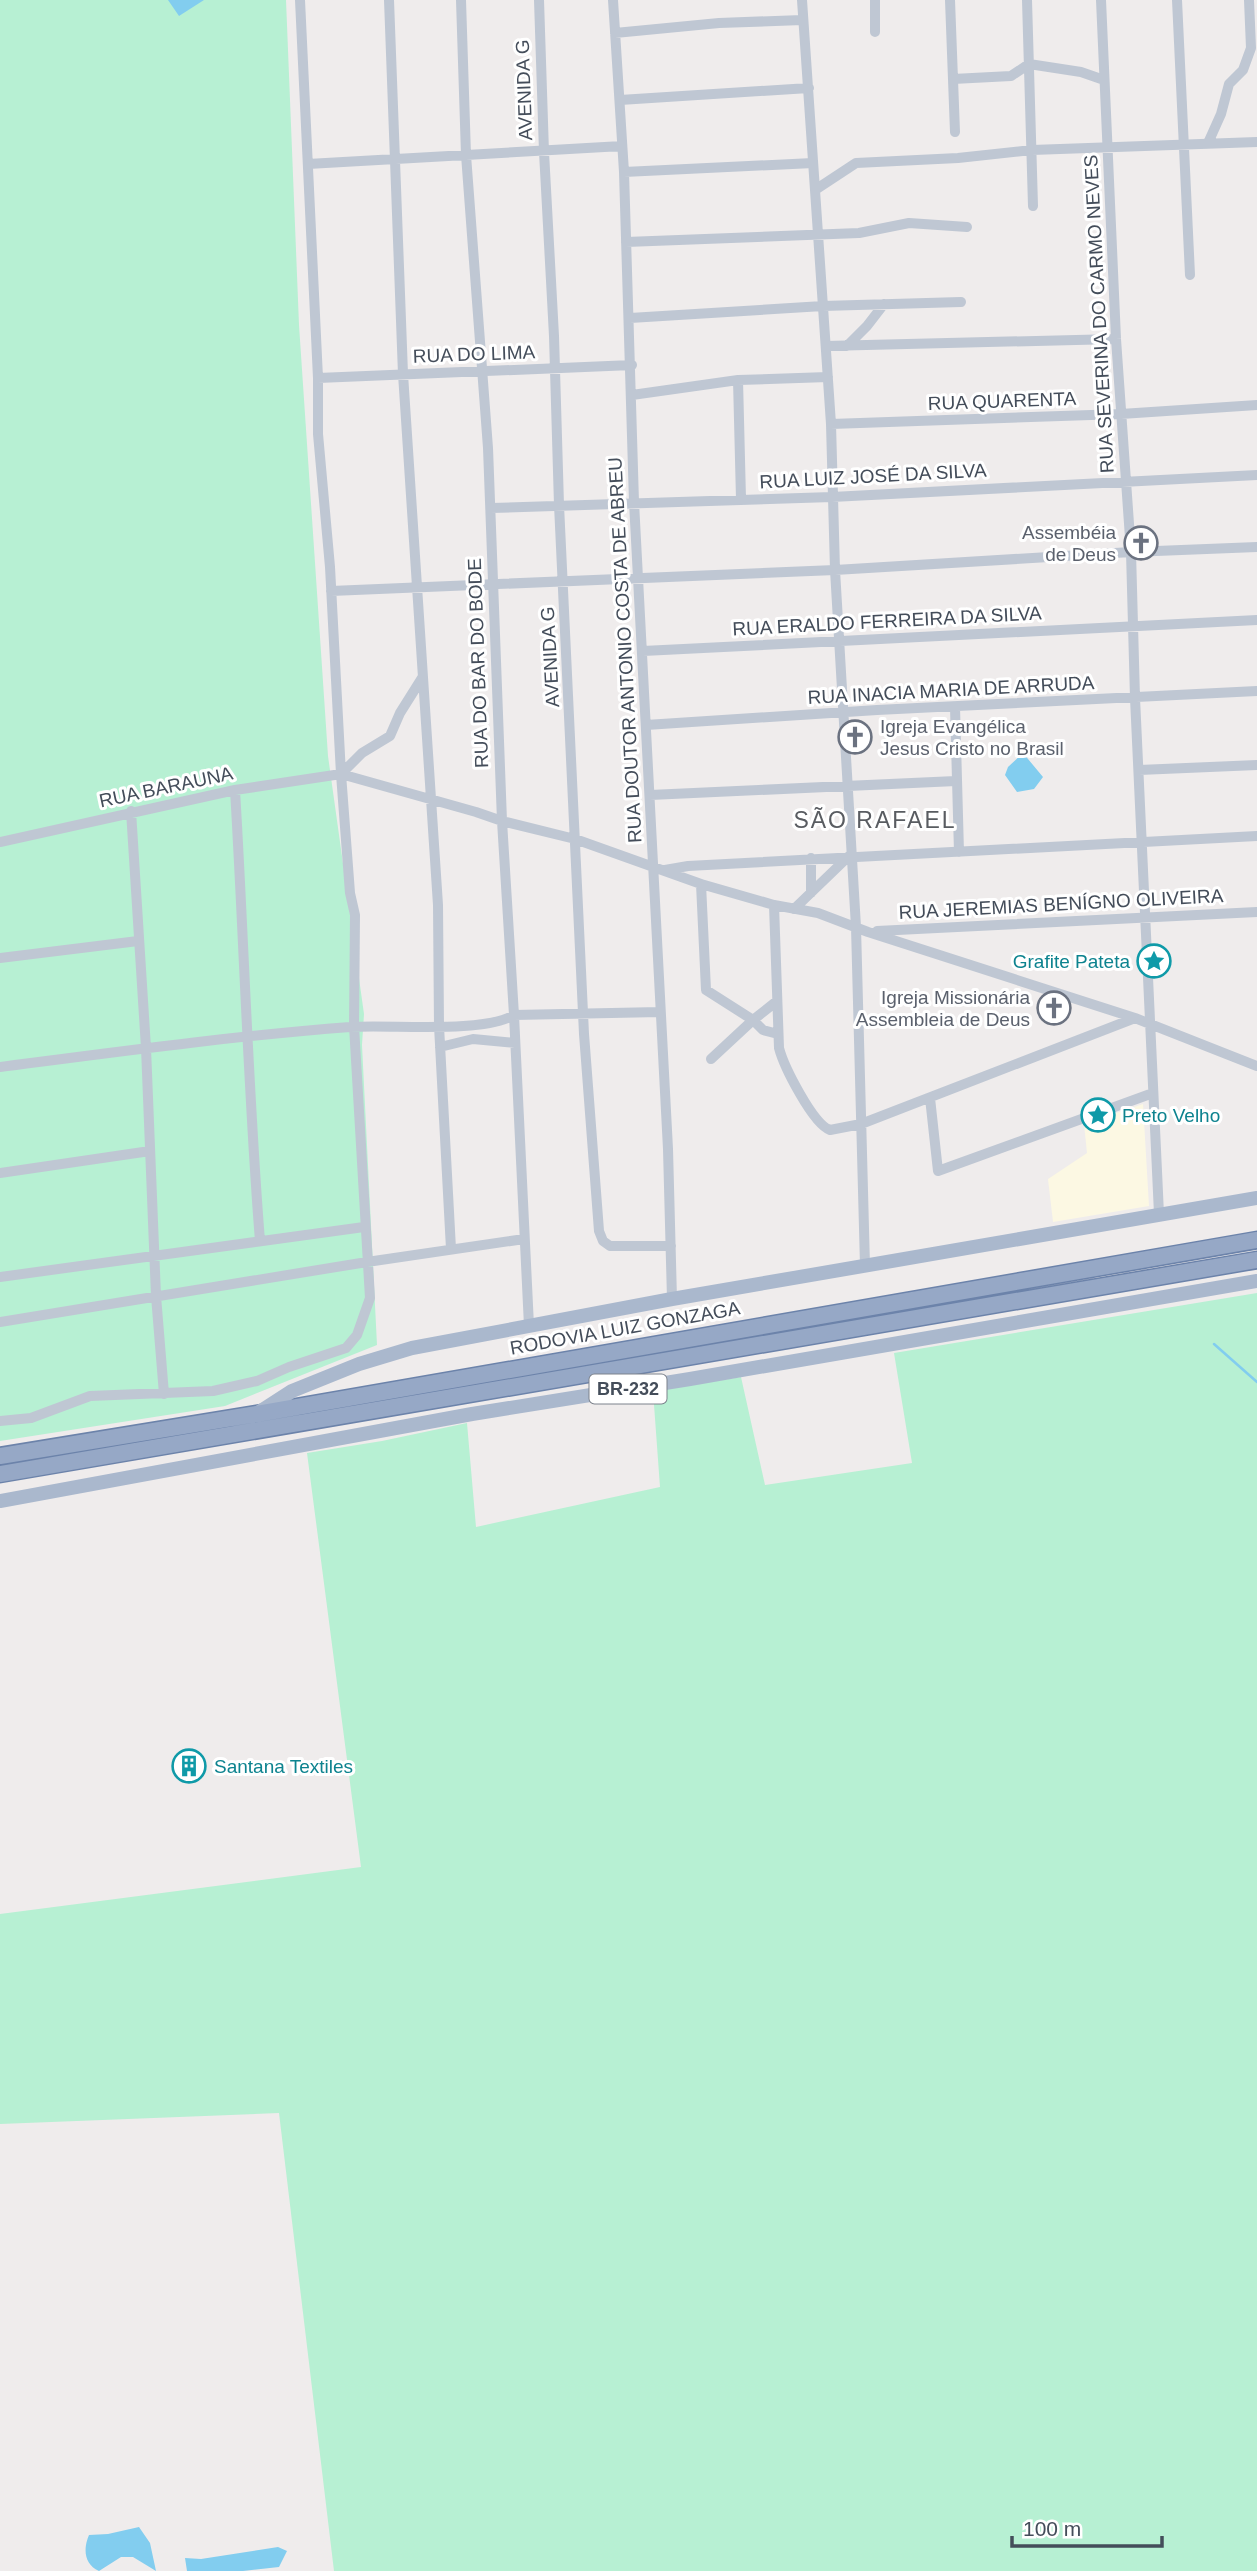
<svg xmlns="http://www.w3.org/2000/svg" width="1257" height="2571" viewBox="0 0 1257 2571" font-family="Helvetica,sans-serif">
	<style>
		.commercial { fill: #fcf8e3 }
		.green { fill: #b7f0d3 }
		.water { fill: #82cdef }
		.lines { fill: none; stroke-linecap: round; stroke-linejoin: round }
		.stream { stroke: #82cdef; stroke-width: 2.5 }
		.trunk-casing { stroke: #6c83aa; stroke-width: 19 }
		.minor { stroke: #bfc7d3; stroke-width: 10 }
		.primary { stroke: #aab8cd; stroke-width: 14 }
		.trunk { stroke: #96a8c6; stroke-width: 16 }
		.labels { text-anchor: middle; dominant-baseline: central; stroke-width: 6; stroke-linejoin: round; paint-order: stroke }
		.shield { fill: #fff; stroke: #7c828c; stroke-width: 2 }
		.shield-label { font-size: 18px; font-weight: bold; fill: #444d5a }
		.street-label { font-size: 19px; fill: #444d5a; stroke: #fff }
		.worship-label { font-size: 19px; fill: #5b616d; stroke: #fff; text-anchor: end }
		.culture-label { font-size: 19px; fill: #0d838f; stroke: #fff; text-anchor: start }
		.quarter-label { font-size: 23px; letter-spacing: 2px; fill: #595c61; stroke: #fff }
	</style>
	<rect width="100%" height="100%" fill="#efecec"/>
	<path class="commercial" d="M1143,1104L1149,1206L1053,1222L1048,1179L1087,1153L1084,1124Z"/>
	<path class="green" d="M0,0H286L299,325L328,756L364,1014L362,1045L377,1345L225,1406L0,1441Z
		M1257,1293V2571H334L279,2113L0,2124V1914L361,1867L307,1453L382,1441L467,1423L476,1527L660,1487L653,1391L741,1377L765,1485L912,1463L894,1353Z"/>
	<path class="water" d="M168,0H204L179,16Z
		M1023,753L1043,777L1034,789L1017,792L1005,775L1008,767Z
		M139,2527L150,2543L156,2571L133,2557H121L99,2571C84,2564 83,2549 89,2535L108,2534Z
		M278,2547L287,2551L279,2567L243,2571H187L185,2558L201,2559Z"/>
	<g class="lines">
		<path class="stream" d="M1214,1344L1257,1382"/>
		<defs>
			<path id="trunk" d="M0,1456L257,1414L1257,1240
				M0,1474L1257,1260"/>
		</defs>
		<use href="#trunk" class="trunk-casing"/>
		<path class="minor" d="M389,0L403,374L438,905L439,1026L451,1249
			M461,0L466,155L488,448L502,821L514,1015L529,1326
			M539,0L544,152L554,336L559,505L584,1034L599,1231L603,1241L610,1246H671
			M613,0L624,172L634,502L668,1149L672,1299
			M802,0L831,424L835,570L856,927L865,1266
			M875,0V32
			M950,0L955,132
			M1027,0L1033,206
			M1101,0L1116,339L1131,552L1135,698L1159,1214
			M1177,0L1190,275
			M615,33L719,23L802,20
			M953,79L1011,76L1029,64L1081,72L1104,80
			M620,100L809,88
			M1208,143L1221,114L1229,84L1243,70L1251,48L1249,0
			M308,164L622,146
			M624,172L813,163
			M815,190L856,163L958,158L1032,150L1257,142
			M626,242L859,233L909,223L967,227
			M630,318L823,306L961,302
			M826,346L1116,339
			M847,346L867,326L884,304
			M318,378L632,365
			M738,380L741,499
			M632,395L738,380L828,377
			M831,424L1121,414L1257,405
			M491,508L832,497L1257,475
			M331,591L835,570L1131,552L1257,547
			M643,651L1257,620
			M955,707L959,852
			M646,725L877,710L1257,691
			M1139,770L1257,765
			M341,774L362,753L390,736L400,713L422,678
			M235,790C244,940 248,1091 260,1241
			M650,795L956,781
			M131,811L146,1048L156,1296L164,1394
			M0,842L235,790L341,774L476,812L502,821L575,839L701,884L774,905L818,913L868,932L1135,1018L1257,1066
			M811,858V893
			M665,870L688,866L1257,836
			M701,884L706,990L753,1020L777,1001
			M774,905L779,1048C784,1067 813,1124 830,1130L861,1124L1135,1018
			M794,909L849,856
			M877,931L1257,912
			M0,958L138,941
			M440,1047L473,1039L515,1043
			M711,1059L753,1020L763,1030L778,1034
			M0,1067C116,1052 233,1036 350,1027C390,1024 482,1034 514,1015L660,1012
			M930,1098L938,1171L1153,1093
			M0,1173L150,1151
			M0,1277L364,1227
			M0,1322L367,1262L524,1239
			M0,1421L31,1418L90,1396L213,1391L257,1381L289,1367L346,1348L357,1335L370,1298L354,1026L355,915L350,893L341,774L330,567L318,434V378L300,0"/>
		<path class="primary" d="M258,1413L292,1391L359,1364L412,1348L672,1299L1257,1198
			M0,1501L472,1414L690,1379L1257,1281"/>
		<use href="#trunk" class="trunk"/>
	</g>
	<defs>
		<symbol id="church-ring" viewBox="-11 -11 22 22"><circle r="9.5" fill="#fff" stroke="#6b7280" stroke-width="1.5"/><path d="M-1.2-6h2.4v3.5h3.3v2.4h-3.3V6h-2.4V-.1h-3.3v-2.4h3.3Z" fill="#6b7280"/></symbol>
		<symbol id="sight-ring" viewBox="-11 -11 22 22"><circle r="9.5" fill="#fff" stroke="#0f9aa8" stroke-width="1.5"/><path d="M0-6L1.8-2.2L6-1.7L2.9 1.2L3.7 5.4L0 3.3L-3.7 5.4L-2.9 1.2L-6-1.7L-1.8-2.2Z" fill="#0f9aa8"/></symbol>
		<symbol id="building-ring" viewBox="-11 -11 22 22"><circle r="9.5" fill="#fff" stroke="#0f9aa8" stroke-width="1.5"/><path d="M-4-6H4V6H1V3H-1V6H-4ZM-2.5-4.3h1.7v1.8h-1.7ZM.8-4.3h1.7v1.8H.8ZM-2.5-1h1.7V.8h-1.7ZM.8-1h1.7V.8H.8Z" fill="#0f9aa8"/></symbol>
	</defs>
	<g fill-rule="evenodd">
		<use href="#church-ring" x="1122" y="524" width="38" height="38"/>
		<use href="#church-ring" x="836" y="718" width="38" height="38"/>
		<use href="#sight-ring" x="1135" y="942" width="38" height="38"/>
		<use href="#church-ring" x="1035" y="989" width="38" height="38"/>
		<use href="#sight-ring" x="1079" y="1096" width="38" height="38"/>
		<use href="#building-ring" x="170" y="1747" width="38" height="38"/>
	</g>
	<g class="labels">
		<rect class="shield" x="589.5" y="1374.5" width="77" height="29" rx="5"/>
		<g class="shield-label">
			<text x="628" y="1389">BR-232</text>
		</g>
		<g class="street-label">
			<text transform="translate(524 90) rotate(-92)">AVENIDA G</text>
			<text transform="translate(1099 314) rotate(-93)">RUA SEVERINA DO CARMO NEVES</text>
			<text transform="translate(474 354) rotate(-2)">RUA DO LIMA</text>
			<text transform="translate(1002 401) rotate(-2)">RUA QUARENTA</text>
			<text transform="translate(873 476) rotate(-3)">RUA LUIZ JOSÉ DA SILVA</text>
			<text transform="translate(887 621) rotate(-3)">RUA ERALDO FERREIRA DA SILVA</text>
			<text transform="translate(625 650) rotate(-93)">RUA DOUTOR ANTONIO COSTA DE ABREU</text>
			<text transform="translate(550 657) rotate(-93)">AVENIDA G</text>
			<text transform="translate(478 663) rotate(-92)">RUA DO BAR DO BODE</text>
			<text transform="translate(951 690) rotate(-3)">RUA INACIA MARIA DE ARRUDA</text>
			<text transform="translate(166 787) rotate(-12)">RUA BARAUNA</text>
			<text transform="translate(1061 904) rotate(-3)">RUA JEREMIAS BENÍGNO OLIVEIRA</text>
			<text transform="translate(625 1328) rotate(-10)">RODOVIA LUIZ GONZAGA</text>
		</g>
		<g class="worship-label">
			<text x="1116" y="532">Assembéia<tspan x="1116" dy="22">de Deus</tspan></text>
			<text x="880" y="726" text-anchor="start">Igreja Evangélica<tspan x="880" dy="22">Jesus Cristo no Brasil</tspan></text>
			<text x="1030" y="997">Igreja Missionária<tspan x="1030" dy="22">Assembleia de Deus</tspan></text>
		</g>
		<g class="culture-label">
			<text x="1130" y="961" text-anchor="end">Grafite Pateta</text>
			<text x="1122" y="1115">Preto Velho</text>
			<text x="214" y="1766">Santana Textiles</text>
		</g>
		<g class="quarter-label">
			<text x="875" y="820">SÃO RAFAEL</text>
		</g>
	</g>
	<path d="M1012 2536v10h150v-10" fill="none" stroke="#444d5a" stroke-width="3.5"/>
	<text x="1023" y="2536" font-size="21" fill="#444d5a" stroke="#ffffff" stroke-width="5" paint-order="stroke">100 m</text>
</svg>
